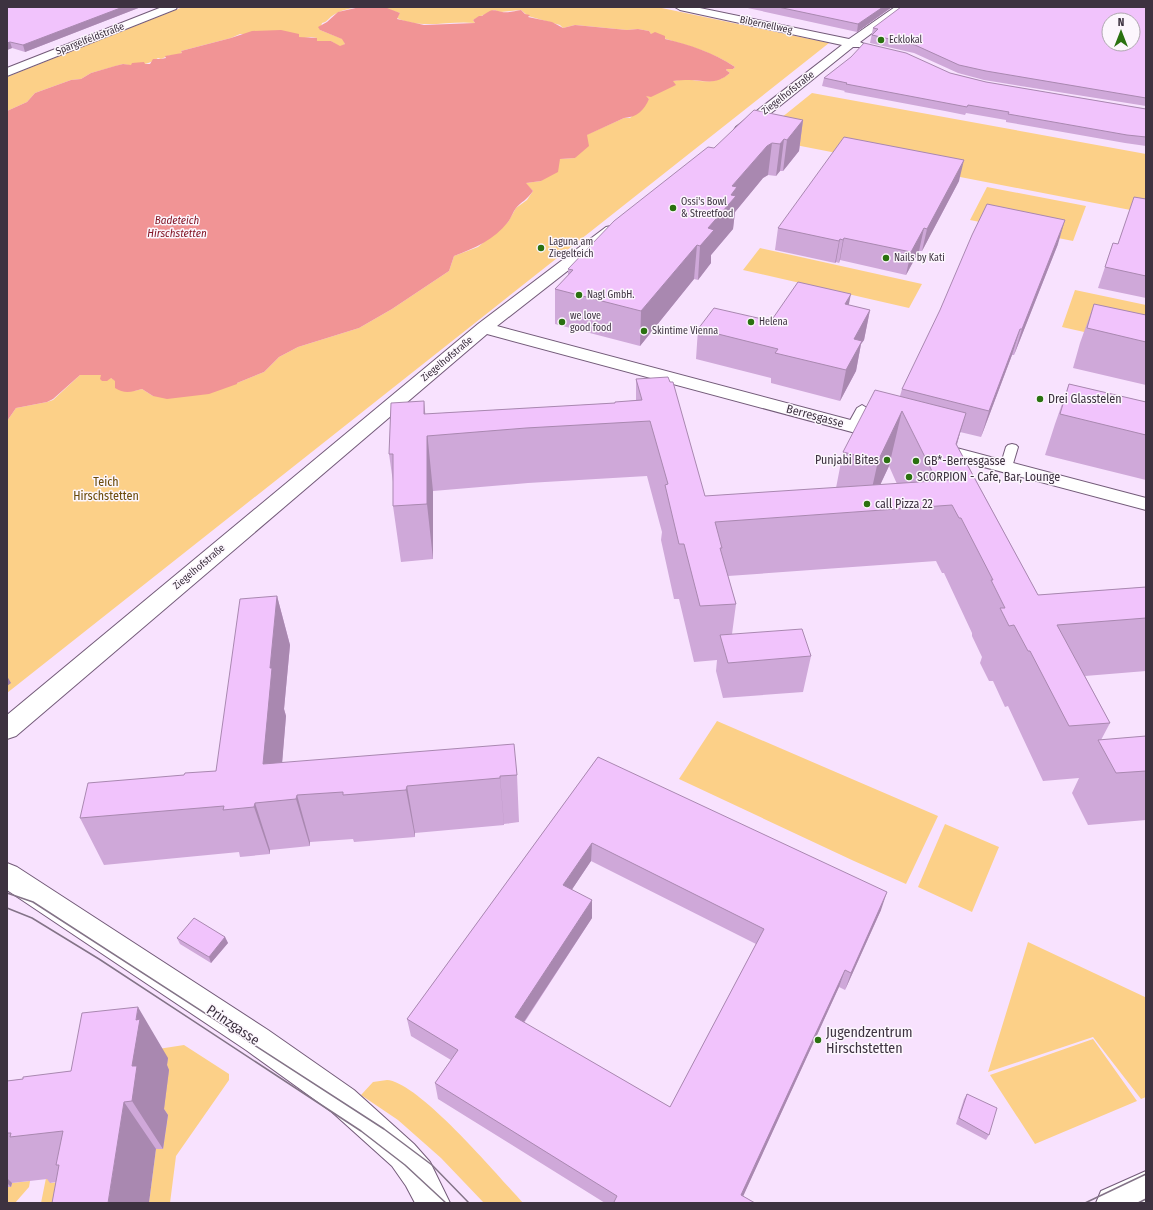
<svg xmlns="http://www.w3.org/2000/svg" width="1153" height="1210" viewBox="0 0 1153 1210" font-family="'Fira Sans Condensed',sans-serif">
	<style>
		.green { fill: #fcd088 }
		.water { fill: #f19495 }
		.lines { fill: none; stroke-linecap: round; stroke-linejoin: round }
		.lane-casing { stroke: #735b79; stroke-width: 2 }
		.street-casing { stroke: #735b79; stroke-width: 2 }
		.lane { fill: #fff; fill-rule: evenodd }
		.street { fill: #fff; fill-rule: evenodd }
		.tram { stroke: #837387; stroke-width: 1.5 }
		.wall { fill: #cfa8d9; fill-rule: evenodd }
		.shaded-wall { fill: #a988b0 }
		.building { fill: #f1c3fc; stroke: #a988b0; fill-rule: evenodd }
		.poi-dot { fill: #2a7110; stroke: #fcf6fd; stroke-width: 1.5 }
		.labels { text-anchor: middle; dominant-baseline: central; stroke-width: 3; stroke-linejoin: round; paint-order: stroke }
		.far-street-label { font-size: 10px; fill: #3d3240; stroke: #fcf6fd }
		.far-poi-label { font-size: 10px; fill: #3d3240; stroke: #fcf6fd; text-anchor: start }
		.far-water-label { font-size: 11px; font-style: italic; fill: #841626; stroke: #fcf6fd }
		.poi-label { font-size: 12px; fill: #3d3240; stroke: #fcf6fd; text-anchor: start }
		.street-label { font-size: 12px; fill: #3d3240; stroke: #fcf6fd }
		.park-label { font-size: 12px; fill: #694a09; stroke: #fcf6fd }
		.near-street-label { font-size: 14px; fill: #3d3240; stroke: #fcf6fd }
		.near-poi-label { font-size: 14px; fill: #3d3240; stroke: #fcf6fd; text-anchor: start }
	</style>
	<rect width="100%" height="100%" fill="#f8e2fe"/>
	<path class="green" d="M183,7H360C351,8 340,10 332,16C328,19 327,22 322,23L320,30L343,39L345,44L340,47L331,41H316L317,38L311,37L304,38L240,34L231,38L181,51L182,53L176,55H170L161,59L158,58C148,65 135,67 123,64L91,73L81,79L71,80L35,93L27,102L7,111V77Z
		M380,7H657L829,43L7,693V421L16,408L47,402L53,400L80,375H101L111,378L134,391L142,389L153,396L237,383L264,372L279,357L298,347L359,328L392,309L449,271L454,256L478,247L508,222L516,208L527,200L533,191L525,183L541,181L560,159L575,158L586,135L624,118H630L649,99L645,96L675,85L672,81C679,80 686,79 692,80C706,82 718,83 730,73L726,70L727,69H733L735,67C706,48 682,45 651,34L649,31L638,29L627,30L575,25L563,28L560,25L528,16L521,10L501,12L494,10L473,20L475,23C449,20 422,30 397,18L400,13Z
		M812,93L1146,154V213L754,137L786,114Z
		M987,187L1086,206L1073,241L970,220Z
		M760,248L922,284L909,308L743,270Z
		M1075,290L1146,305V346L1062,327Z
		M717,721L938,816L906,884L854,861L679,779Z
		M945,824L999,847L972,912L918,887Z
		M1028,942L1145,997L1146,994V1097L1141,1099L1093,1037L988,1072Z
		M1093,1039L1137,1101L1035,1144L990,1075Z
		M184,1045L229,1074V1080L176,1156L170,1203H149L156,1149L163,1148L168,1115L126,1054Z
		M387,1080C419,1082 499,1177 523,1203H484L441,1158L398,1120L361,1095L373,1082Z
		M46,1178H51V1183L82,1179L95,1203H41Z
		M30,1181L29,1187L15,1203H7V1187H11L12,1183Z"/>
	<path class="water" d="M360,7L387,8L400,13L397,19L424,25L475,23L473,20L479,16H482C491,10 491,9 502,12C508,13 515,11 521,10L525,14L530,15L528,17L552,22L563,28L575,25L627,30L638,29L649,31L651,34L655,32L665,36V39C690,45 713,52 735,67L733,69H727L726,70L730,73C715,86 706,80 689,80C684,80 678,80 673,81L676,85L651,97L646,96L649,99C644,110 638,117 624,118L587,135L589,146L575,158L560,159L558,172L541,181L526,183L533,191C527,200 521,202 516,208C513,212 511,218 508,222C494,240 475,248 454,256L449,271L392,309L359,328L298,347L279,357L264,372L237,383V384L209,394L167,399L153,396L142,389C132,392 124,394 115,388V381L111,378L107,381H102L100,379L101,375H80L53,399L47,402L16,408L7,421V111L27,102L35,93L71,80L81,79L91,73L115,66L123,64L131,65L132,63L144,62L145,64H150L153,59H161L166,58L165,56L182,53L181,51L231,38L252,31L281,30L299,34V37L317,38V41H331L340,46L345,44L342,39L320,30L318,27L327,22L338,12Z"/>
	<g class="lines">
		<defs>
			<path id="lane" d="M862,405L867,408L859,426L857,428H849L847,426L857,408Z
				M1012,444L1016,445L1018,447L1012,467L1010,470H1002L1000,467L1006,447L1008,445Z"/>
			<path id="street" d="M162,7H177L176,9L7,76V68Z
				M675,7H695L849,39L895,7H907L860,42L866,45L864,47H853L746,133H736L734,130L736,127L842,45L680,10Z
				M611,226L616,227L618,230L616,233L497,326L892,431L894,435L892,439L885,441L878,439L487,334L16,736L7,739V715L478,324L606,227Z
				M934,442L1146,498V510L927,452L924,448L927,444Z
				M7,863L17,867L268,1030L354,1090L414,1144L430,1162L450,1203H415L406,1186L392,1166L332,1112L246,1050L7,890Z
				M1146,1171V1203H1096L1101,1191Z"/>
		</defs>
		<use href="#lane" class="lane-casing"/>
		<use href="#street" class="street-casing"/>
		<use href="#lane" class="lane"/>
		<use href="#street" class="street"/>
		<path class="tram" d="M7,893L33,902L384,1129L432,1165L469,1203
			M7,908L32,918L99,959L361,1131L405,1165L446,1203
			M1085,1203L1146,1174
			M1138,1203L1146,1199"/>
	</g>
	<path class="wall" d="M7,7H141L25,52L12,48L7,50Z
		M743,7H892L857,32Z
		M1146,7V106L984,80L958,73L914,53L870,43L873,28Z
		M950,73L986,82L1146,109V146L1125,143L1006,122V120L966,113L965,115L945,111L844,92L845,91L822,86L824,78Z
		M803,120L799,151L783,171H780L776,176L768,175L763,178L735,212L733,229L711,255V263L698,280L694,279L640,346L555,324V289L568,276V269Z
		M959,181L922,251H919L906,275L840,260L839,263L836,262L835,263L775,250L778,228Z
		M1134,197L1146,199V298L1098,288L1113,243L1118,244Z
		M1058,244L1014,355H1012L981,437L960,432L957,445L1038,595L1146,587V671L1085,676L1110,723L1101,740L1146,736V820L1088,825L1072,793L1079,778L1043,781L1008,706L1005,707L993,681H989L980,663L982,657L972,636V633L944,573H942L936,561L728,576L736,604L732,634L811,656L803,692L723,698L716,671L717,660L694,662L679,599H674L661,540L662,532L647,476L528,483L433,491V559L401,562L393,506V482L389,454L424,401L425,414L615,403L636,400V379L705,496L836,488L843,452L900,396L902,389ZM889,466L897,484L880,485Z
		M1094,304L1146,315V385L1073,368L1080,343Z
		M849,305L870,310L864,340L861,344L856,371L840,401L771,383V378L696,359L698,329L771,321Z
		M1069,384L1146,402V480L1045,455L1055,424Z
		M277,596L290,645L284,709L286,716L282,762L517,775L519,822L504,824V825L415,833V837L354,842L353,839L310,842V846L270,850V854L240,857L239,852L104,865L80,818L184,775L216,771Z
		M598,757L881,910L845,990L839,987L743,1196L755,1203H605L438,1099L435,1083L451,1060L411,1036L407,1019ZM591,861L756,944L670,1107L524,1023L592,918L572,889Z
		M225,937L228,943L211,963L180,944L177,938Z
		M168,1058L167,1065L169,1070L164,1109L168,1115L163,1149H156L56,1182L50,1183L47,1179L12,1183L11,1187H7V1081L23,1079L71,1071Z
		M967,1094L989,1135L986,1140L956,1124L964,1099Z"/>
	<path class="shaded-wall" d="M123,7H141L25,52L23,45Z
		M883,7H892L857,32L858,24Z
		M10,42L12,48L7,50V43Z
		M803,120L799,151L783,171L787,140Z
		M784,139L780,171L776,176L780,144Z
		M772,143L768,175L763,178L735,212L733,229L711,255V263L698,280L700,246L708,228L732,186L767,146Z
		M964,160L959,181L922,251L927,229Z
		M1065,220L1058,244L1014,355L1022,329Z
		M924,228L919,251L906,275L911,252Z
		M844,238L840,260L839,263L843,240Z
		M840,239L836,262L835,263L839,241Z
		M697,245L694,279L640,346L641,311Z
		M851,294L845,323V304Z
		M870,310L864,340L861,344L856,371L840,401L846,370L854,339Z
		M1020,329L1012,355L981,437L989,411Z
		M424,401L433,491V559L427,504Z
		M902,411L889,466L868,511H867L878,461Z
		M966,413L950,467L956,444Z
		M277,596L290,645L284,709L286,716L279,801L263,764L270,668Z
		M7,676L11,683L7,686Z
		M500,776L504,824V825L500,778Z
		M407,786L415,833V837L406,790Z
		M297,795L310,842V846L296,799Z
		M255,803L270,850V854L254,807Z
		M592,843L591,861L563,903V885Z
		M887,892L881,910L845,990L851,973Z
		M592,900V918L516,1034L515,1017Z
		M225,937L228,943L211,963L209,957Z
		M845,970L839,987L740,1203L741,1195Z
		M138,1007L168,1058L167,1065L169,1070L164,1109L168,1115L163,1149L132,1101V1066L136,1020Z
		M124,1102L156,1149L149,1203H108Z
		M7,1178L12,1183L11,1187L7,1183Z"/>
	<path class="building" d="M7,7H123L23,45L10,42L7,43Z
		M778,7H883L858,24Z
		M901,7H1146V98L986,71L959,65L915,45L872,35L878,29L873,28ZM1109,20H1133V44H1109Z
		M864,43L906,53L950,73L986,82L1146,109V137L1127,135L1008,114L1009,112L968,105L967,107L946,103L846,84L847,83L824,78L851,57Z
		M754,110L803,120L787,140L784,139L780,144L772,143L767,146L732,186L737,187L731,195L736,196L708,228L714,230L700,246L697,245L641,311L555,289L573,270L568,269L614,221L708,147L714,148Z
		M844,137L964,160L927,229L924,228L911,252L844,238L843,240L840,239L839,241L778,228Z
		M1134,197L1146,199V276L1105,267L1113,243L1118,244Z
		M987,204L1065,220L1022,329H1020L989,411L902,389L940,310L972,235Z
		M798,282L851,294L845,304L870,310L854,339L862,341L846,370L775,353L778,349L698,329L714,308L771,321Z
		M1094,304L1146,315V342L1087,328Z
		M668,377L670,382H673L705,496L949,480L935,477L902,411L878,461L843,452L875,390L966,413L956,444L1038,595L1146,587V618L1057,625L1110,723L1069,726L1030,651H1028L1014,625L1009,626L1000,608H1005L991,580H993L961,518H959L952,505L715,522L722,548H720L736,604L700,606L684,544H679L665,485L668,484L650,421L526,428L427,436V504L393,506V454H389L391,403L424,401V414L615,403V402L642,400L636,379Z
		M1069,384L1146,402V435L1060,414Z
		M277,596L270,668H272L263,764L514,744L517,775L500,776V778L407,786L406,790L343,795V792L297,795L296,799L255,803L254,807L223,810L224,806L80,818L88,783L184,775L185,773L216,771L240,599Z
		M802,629L811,656L728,663L720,635Z
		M1146,736V771L1116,773L1098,740Z
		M598,757L887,892L851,973L845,970L741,1195L755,1203H615L614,1202L617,1196L435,1083L458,1050L407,1019ZM592,843L764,929L670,1107L515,1017L592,900L563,885Z
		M194,918L225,937L209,957L177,938Z
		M138,1007L136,1020L140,1019L132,1066H137L132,1101L124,1102L108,1203H52L59,1165H56L63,1131L10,1137L11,1133H7V1081L23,1079V1077L71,1071L82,1013Z
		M967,1094L997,1108L989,1135L959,1118Z"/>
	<g class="poi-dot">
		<circle cx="881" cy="40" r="4"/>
		<circle cx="673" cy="208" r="4"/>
		<circle cx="541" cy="248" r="4"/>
		<circle cx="886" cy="258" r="4"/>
		<circle cx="579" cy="295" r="4"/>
		<circle cx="562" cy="322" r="4"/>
		<circle cx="751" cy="322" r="4"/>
		<circle cx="644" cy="331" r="4"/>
		<circle cx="1040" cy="399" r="4"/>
		<circle cx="887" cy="460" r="4"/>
		<circle cx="916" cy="461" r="4"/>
		<circle cx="909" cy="477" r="4"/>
		<circle cx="867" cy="504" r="4"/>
		<circle cx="818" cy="1040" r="4"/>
	</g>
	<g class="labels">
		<g class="far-street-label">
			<text transform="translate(766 25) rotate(12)">Bibernellweg</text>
			<text transform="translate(90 39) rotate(-21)">Spargelfeldstraße</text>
			<text transform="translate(788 93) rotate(-38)">Ziegelhofstraße</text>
			<text transform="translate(447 359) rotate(-40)">Ziegelhofstraße</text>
			<text transform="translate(199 567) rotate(-40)">Ziegelhofstraße</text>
		</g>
		<g class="far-poi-label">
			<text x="889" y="40">Ecklokal</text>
			<text x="681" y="202">Ossi's Bowl<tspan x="681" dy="12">&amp; Streetfood</tspan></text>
			<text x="549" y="242">Laguna am<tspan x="549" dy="12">Ziegelteich</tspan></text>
			<text x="894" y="258">Nails by Kati</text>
			<text x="587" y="295">Nagl GmbH.</text>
			<text x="570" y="316">we love<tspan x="570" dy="12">good food</tspan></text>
			<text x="759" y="322">Helena</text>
			<text x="652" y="331">Skintime Vienna</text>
		</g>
		<g class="far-water-label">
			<text x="177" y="220">Badeteich<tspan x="177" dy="13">Hirschstetten</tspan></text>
		</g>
		<g class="poi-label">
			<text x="1048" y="399">Drei Glasstelen</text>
			<text x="879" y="460" text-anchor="end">Punjabi Bites</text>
			<text x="924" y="461">GB*-Berresgasse</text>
			<text x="917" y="477">SCORPION - Cafe, Bar, Lounge</text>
			<text x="875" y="504">call Pizza 22</text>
		</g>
		<g class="street-label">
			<text transform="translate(815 416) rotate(15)">Berresgasse</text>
		</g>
		<g class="park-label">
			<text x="106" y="482">Teich<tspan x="106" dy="14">Hirschstetten</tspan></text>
		</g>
		<g class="near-street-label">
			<text transform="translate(233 1025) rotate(34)">Prinzgasse</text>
		</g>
		<g class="near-poi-label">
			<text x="826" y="1032">Jugendzentrum<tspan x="826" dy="16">Hirschstetten</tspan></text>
		</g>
	</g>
	<rect width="1153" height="1210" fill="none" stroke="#3d3240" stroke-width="16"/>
	<g transform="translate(1121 32)"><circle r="19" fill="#fcf6fd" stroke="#b0a8b1"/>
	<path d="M0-3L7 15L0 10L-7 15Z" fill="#2a7110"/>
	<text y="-6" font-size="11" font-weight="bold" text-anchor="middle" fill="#3d3240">N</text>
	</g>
</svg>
